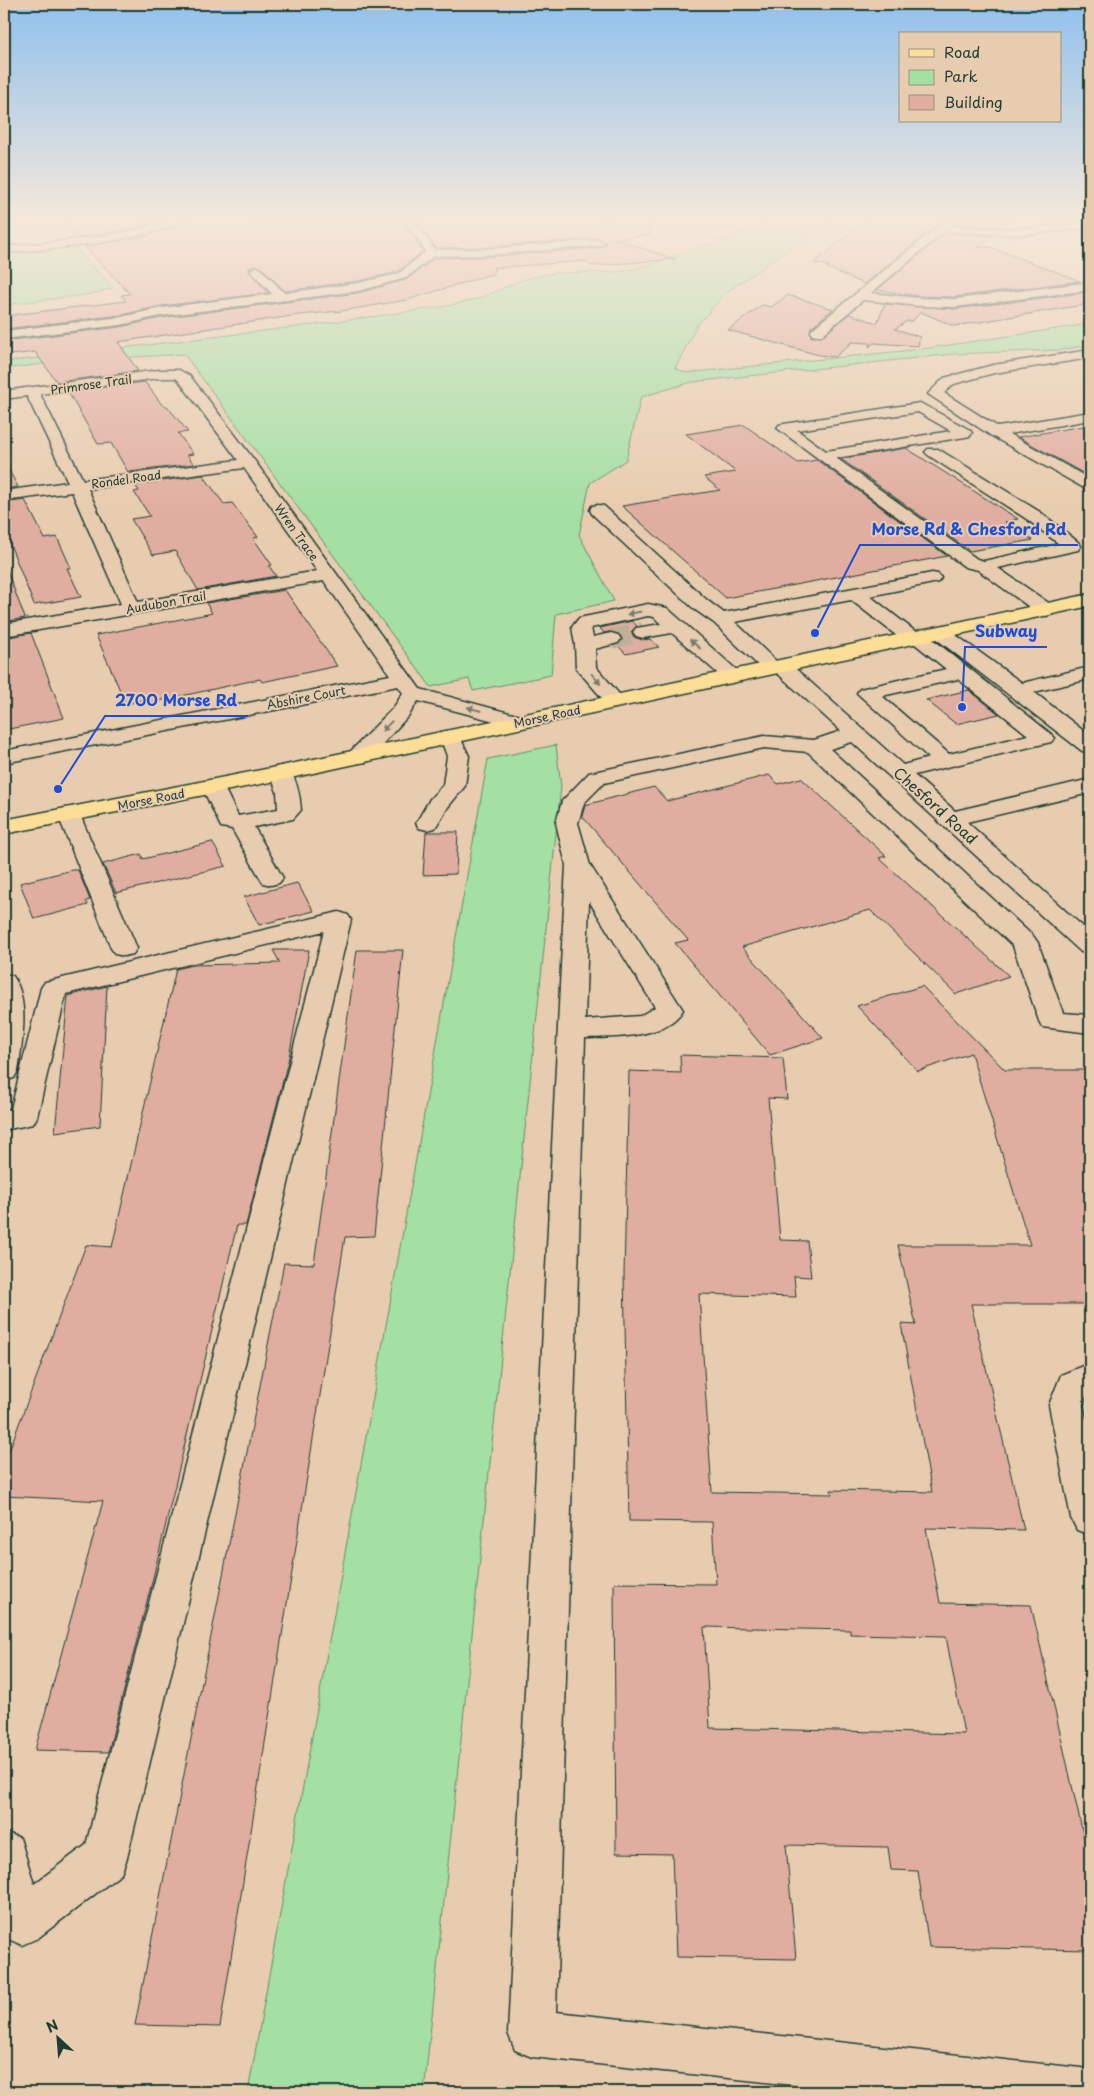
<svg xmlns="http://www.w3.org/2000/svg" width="1094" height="2096" viewBox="0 0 1094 2096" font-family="'Playpen Sans',sans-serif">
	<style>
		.green { fill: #a4dfa4; stroke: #628e6c }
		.building { fill: #e0aea0; stroke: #1f3d34; fill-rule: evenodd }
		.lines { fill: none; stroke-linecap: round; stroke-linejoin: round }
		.minor-tunnel { stroke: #c0af96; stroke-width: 20; stroke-dasharray: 20 10; stroke-linecap: butt }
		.minor-casing { stroke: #1f3d34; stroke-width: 3 }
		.major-casing { stroke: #1f3d34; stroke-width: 3 }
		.minor { fill: #e8ccaf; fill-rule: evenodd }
		.major { fill: #fcde96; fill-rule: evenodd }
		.oneway { fill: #797d6b }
		.labels { text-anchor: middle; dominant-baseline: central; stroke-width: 4; stroke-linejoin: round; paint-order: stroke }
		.far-street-label { font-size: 12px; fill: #1f3d34; stroke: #e8ccaf }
		.street-label { font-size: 15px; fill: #1f3d34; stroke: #e8ccaf }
		.leader { fill: none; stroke: #1d4ed8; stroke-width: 2 }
		.callout-dot { fill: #1d4ed8; stroke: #e8ccaf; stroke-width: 2 }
		.callout-label { font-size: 16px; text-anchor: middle; font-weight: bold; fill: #1d4ed8; stroke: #e8ccaf; stroke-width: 4; stroke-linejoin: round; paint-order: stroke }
	</style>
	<rect width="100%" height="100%" fill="#e8ccaf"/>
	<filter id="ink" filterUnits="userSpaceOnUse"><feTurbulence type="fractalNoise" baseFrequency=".02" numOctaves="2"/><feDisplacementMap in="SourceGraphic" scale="10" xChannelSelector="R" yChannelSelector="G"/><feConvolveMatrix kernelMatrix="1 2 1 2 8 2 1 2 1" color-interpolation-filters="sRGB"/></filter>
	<g filter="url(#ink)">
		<path class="green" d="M783,218H835L728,291L697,325L675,368L686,373L922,349L1090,324V345L1060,350L954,354L692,382L641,397L626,460L590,483L579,535L614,601L556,614L551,675L473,691L469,679L431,687L184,354L66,361L4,369V362L321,324L447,306L481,298L522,280L553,273L619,272L650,265Z
			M60,247H74L113,288L92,294L4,305V252Z
			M556,745L561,786L424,2092H248L488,759Z"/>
		<path class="building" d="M58,218H170L133,228L77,238Z
			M193,218H251L252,225L399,219L423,251L397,272L358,281L285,291L261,267L255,265L249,268V271L268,293L161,306L121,315L4,329V316L126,301L121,295L130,294L85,247L145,236L191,222Z
			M414,218H648L650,235L614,239L675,259L591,266L585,261L493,268L495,273L407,300L341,311L299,315L118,342L138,371L57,382L35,352L4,356V341L121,327L161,318L358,293L406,280L435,258L487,257L599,248L607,244L599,238L487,247L436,248Z
			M869,218H946L864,284L826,267L829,266L814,263Z
			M962,218H1013L1003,227L956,224Z
			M946,233L993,236L977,248L990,247L1080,281L955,297L919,296L877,290Z
			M1090,292V304L954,326L921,312L912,321H907L895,329L920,337L918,346L874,343L869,347L870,343L852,342L835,357L819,355L728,330L762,305L771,307L788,295L833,309L810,328L811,337H822L849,314L877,323L885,304L955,309Z
			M145,382L163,406H167L188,432L178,433L193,454L187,455L194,464L128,472L111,443L98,444L68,392Z
			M744,425L798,463L817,460L947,556L726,598L622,506L720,490L704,477L736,472L686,434Z
			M1090,425V477L1018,437Z
			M906,448L1018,519L1005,522L1033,540L970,551L841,459Z
			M4,461L18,487L4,489Z
			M203,475L224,504L232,503L258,537L253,538L272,565L269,566L276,576L198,590L175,551L153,555L131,519L150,516L134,492L139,491L135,485Z
			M25,500L45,539L57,537L71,568H67L81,597L34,605L4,529V503Z
			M6,568L25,618L4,622V569Z
			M285,590L337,666L262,682L260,679L149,703L148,699L126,704L96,635L208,614L212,613L206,603Z
			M632,621L637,626L631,632L634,637L642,640L650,639L659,647L626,654L617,645L623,639L620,634L612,631L604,633L600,628Z
			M31,633L64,718L4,730V638Z
			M969,690L999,714L956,724L926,700Z
			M769,775L778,784L801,778L886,856L879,858L1009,976L956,994L870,910L742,947L823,1038L770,1055L675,943L688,940L582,816L585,805L654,787L667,801Z
			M426,832H458L456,874L423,875Z
			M212,842L226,866L116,893L103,864L141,854L143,859Z
			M72,870H78L90,900L86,901L88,905L34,919L20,883Z
			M297,883L314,911L259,925L244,897Z
			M273,950H309L289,1057L246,1225H237L152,1582L108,1752L35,1750L103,1501L4,1496V1464L86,1245L112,1247L176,969L193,965L280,963Z
			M357,950H403L374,1236L345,1237L220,2027L135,2025L284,1263L314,1264Z
			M107,986L100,1126L55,1132L68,996Z
			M922,986L1005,1070H1090V1304H971L1024,1530L926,1528L940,1603L1031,1605L1090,1865V1950L929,1947L918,1871L891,1870L888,1847L786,1845L796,1959L676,1957L672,1854L616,1853L614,1583L716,1584L712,1522L629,1521L624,1275L629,1071L681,1073L680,1055L783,1058L787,1099L768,1098L780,1240L807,1241L811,1277L794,1276L796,1297L699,1294L712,1492L832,1494L831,1490L932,1492L901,1324L916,1325L898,1245H1030L971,1053L918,1071L857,1006ZM704,1627L850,1630V1634L946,1636L964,1734L710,1728Z"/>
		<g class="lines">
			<path class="minor-tunnel" d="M611,639L643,632"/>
			<defs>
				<path id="minor" d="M176,218H191L190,220C130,242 67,248 4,253V247C62,241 120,238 176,218Z
					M401,218H412L435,250L487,249L599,240L605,243L599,246L487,255L434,256L406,278L358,291L161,316L121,325L4,339V331L121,317L161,308L272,294L250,270L256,267L260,268L284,293L358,283L398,274L425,252L422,245Z
					M949,218H960L952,226C998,231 1044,228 1090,222V228L1017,235L945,231L871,293L919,298L955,299L1090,282V290L955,307L919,306L863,300L822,335H812L811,332L812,329Z
					M1090,350V358L994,373L954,384L944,393L998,427L1090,412V420L1009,434L1090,479V490L1084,488L990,435L928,394L944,378L993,365Z
					M159,370H179L190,376L254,460L420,689L528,718L531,722L528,726L521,728L418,701L409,715L366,762L358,763L350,762L347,757L350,752L394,707L403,693L398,686L4,763V751L390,675L324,581L4,636V624L121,604L72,492L4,501V491L68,482L27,396L4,399V391ZM159,378H176L180,382L238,460L83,480L40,394ZM244,468L317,571L138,602L88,489Z
					M920,403L970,430L972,433L970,436L965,437L836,458L977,559L984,561L1059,544L1028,520L928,455L925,452L928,449H938L1040,512L1078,542L1081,546L1078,550L998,568L1053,606L1055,610L1053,614L1046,616L1039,614L978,570L965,567L777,428L779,425L784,424ZM918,412L951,431L826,451L797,430Z
					M598,505L604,506L708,601L724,613L932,573L938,574L941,578L938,582L870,596L916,632L925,633L1051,734L1055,738L1051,742L914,775L955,811L1090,779V793L967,822L1090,933V954L1081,952L852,742L830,749L1034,937L1038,943L1063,1013L1090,1015V1033L1042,1027L1039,1021L1013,946L808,752L764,748L604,783L584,803L578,823L590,865L683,1010C665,1039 615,1037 585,1038L556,2012L1081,2068L1090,2071V2092H859L532,2057L515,2050L508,2033L566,865L556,823L562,801L589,773L764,736L814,740L841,731L777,673L765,672L714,623L694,609L592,514L590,510L592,506ZM851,600L906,643L915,644L946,669L860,689L857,693L929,758L903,765L788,662L776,661L735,622ZM958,679L1028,735L949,754L882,696ZM589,901L655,1007L640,1016L585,1020Z
					M648,604L667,608L739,672L742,676L739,680L732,682L725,680L672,633L643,638L636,636L633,632L636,628L661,624L654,617L648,616L591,628L593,637L611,633L618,635L621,639L618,643L595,649L596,667L625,701L622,705L615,707L608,705L576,668L575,645L572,627L579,618Z
					M946,631L953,633L1022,683L1090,667V679L1034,692L1090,736V752L1082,751L939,641L936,637L939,633Z
					M451,731L458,733L469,756L465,786L448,807L435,828L427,830L419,828L416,823L430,799L443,785L447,756L440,737L444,733Z
					M281,766L289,768C297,781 300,795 301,810L293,819L254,827L283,878L279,883L271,885L263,883L232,829L221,827L202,787L205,782L213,780L221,782L238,816L278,809L277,792L270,773L273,768Z
					M69,808L77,810L80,815L137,948L133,954L124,956L115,954L111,948L58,815L61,810Z
					M339,912L348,915L351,920L127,1858L121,1874L38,1938L22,1945L6,1938L4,1933V1832L20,1838L34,1884L86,1845L324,931L66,994L37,1117L33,1124L4,1130V1110L11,1109L41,988L45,982L54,980Z
					M4,974L13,976C30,1001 22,1043 18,1071L14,1078L4,1081Z
					M1090,1363V1393L1087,1394L1083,1405L1090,1436V1535L1077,1530L1071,1518L1049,1405L1061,1375Z"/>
				<path id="major" d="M1090,594V606L281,780L4,834V820L281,766Z"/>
			</defs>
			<use href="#minor" class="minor-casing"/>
			<use href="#major" class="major-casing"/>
			<use href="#minor" class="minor"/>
			<use href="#major" class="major"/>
		</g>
		<defs><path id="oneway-solid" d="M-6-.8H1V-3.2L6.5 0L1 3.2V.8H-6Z" transform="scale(1.25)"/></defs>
		<g class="oneway">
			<use href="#oneway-solid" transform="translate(634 613) rotate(168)"/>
			<use href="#oneway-solid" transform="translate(695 644) rotate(-139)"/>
			<use href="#oneway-solid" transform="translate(596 679) rotate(49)"/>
			<use href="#oneway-solid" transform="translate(474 709) rotate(-165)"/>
			<use href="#oneway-solid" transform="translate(387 726) rotate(134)"/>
		</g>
	</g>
	<linearGradient id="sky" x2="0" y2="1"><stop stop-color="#91c1ee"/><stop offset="0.43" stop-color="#f5e8db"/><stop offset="1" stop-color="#f5e8db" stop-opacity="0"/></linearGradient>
	<rect width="1094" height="511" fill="url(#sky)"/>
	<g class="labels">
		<g class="far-street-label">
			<text transform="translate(91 384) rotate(-8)">Primrose Trail</text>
			<text transform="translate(126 479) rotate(-8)">Rondel Road</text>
			<text transform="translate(297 532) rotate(55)">Wren Trace</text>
			<text transform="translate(166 602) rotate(-10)">Audubon Trail</text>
			<text transform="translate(306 697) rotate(-11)">Abshire Court</text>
			<text transform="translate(547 716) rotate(-12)">Morse Road</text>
			<text transform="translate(151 799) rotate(-11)">Morse Road</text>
		</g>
		<g class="street-label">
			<text transform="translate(936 805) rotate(42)">Chesford Road</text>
		</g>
	</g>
	<path class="leader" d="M815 633L860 545H1078M962 707L965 647H1047M58 789L105 716H248"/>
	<g class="callout-dot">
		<circle cx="815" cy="633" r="5"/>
		<circle cx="962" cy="707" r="5"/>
		<circle cx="58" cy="789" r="5"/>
	</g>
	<g class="callout-label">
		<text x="969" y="535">Morse Rd &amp; Chesford Rd</text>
		<text x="1006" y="637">Subway</text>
		<text x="176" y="706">2700 Morse Rd</text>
	</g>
	<rect width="1094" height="2096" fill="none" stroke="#e8ccaf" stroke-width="20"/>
	<rect x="10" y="10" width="1074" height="2076" fill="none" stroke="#1f3d34" stroke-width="2" filter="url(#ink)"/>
	<rect x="899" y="32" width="162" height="90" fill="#e8ccaf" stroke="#98937e"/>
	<rect x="909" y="49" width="25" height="8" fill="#fcde96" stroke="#98937e"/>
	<text x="944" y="58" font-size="15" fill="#1f3d34">Road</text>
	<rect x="909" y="70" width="25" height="15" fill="#a4dfa4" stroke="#98937e"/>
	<text x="944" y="82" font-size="15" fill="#1f3d34">Park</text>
	<rect x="909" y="95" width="25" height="15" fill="#e0aea0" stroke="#98937e"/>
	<text x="944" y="108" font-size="15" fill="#1f3d34">Building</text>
	<g transform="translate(58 2038) rotate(334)" stroke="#e8ccaf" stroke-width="4" paint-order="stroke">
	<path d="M0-4L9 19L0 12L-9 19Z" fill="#1f3d34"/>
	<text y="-8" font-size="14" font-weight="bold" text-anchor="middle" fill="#1f3d34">N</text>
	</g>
</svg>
